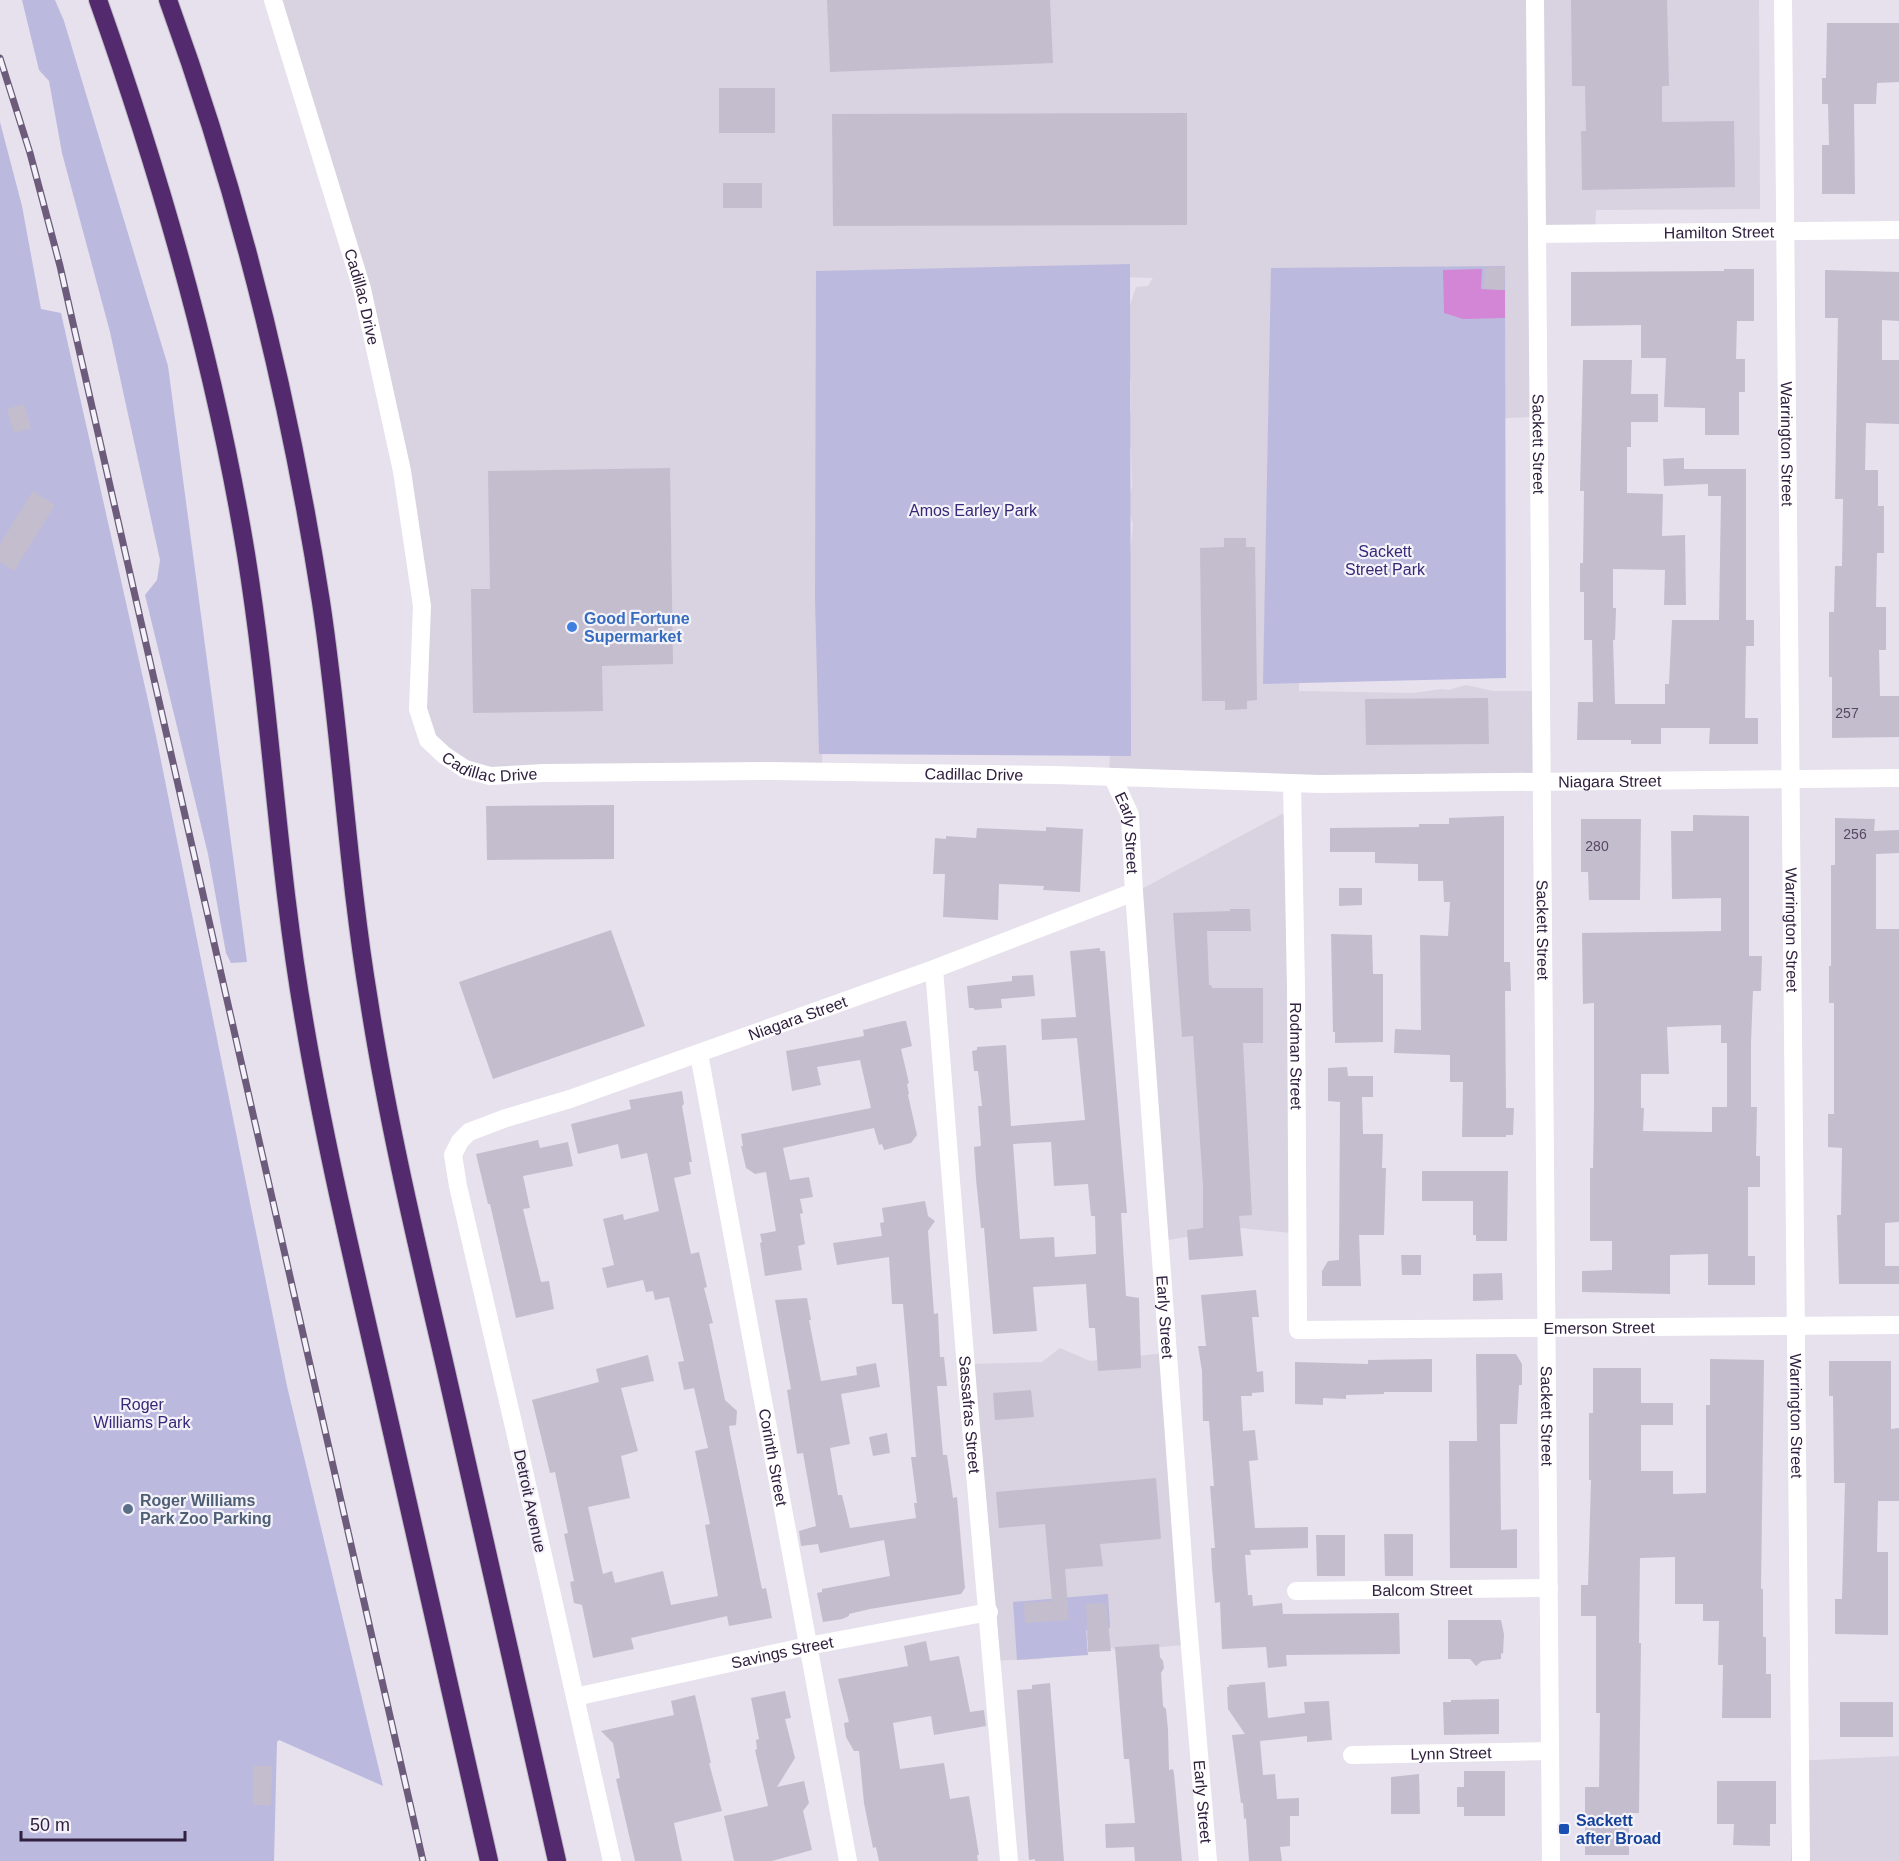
<svg xmlns="http://www.w3.org/2000/svg" width="1899" height="1861" viewBox="0 0 1899 1861" font-family="Arial,sans-serif">
	<style>
		.built { fill: #d8d2e1 }
		.green { fill: #bcb9df }
		.water { fill: #d386d6 }
		.building { fill: #c4bdce; fill-rule: evenodd }
		.lines { fill: none; stroke-linecap: round; stroke-linejoin: round }
		.highway-casing { stroke: #c1bcc5; stroke-width: 20 }
		.minor { stroke: #fff; stroke-width: 18 }
		.highway { stroke: #522a6d; stroke-width: 18 }
		.rail-casing { stroke: #6c5b7a; stroke-width: 7 }
		.rail { stroke: #f4f2f9; stroke-width: 4.5; stroke-dasharray: 14; stroke-linecap: butt }
		.shop-dot { fill: #3f7fe0; stroke: #f4f2f9; stroke-width: 2 }
		.service-dot { fill: #5c6f8a; stroke: #f4f2f9; stroke-width: 2 }
		.transit-dot { fill: #1a4fb4; stroke: #f4f2f9; stroke-width: 2 }
		.labels { text-anchor: middle; dominant-baseline: central; stroke-width: 4.5; stroke-linejoin: round; paint-order: stroke }
		.number-label { font-size: 14px; fill: #564763 }
		.street-label { font-size: 16px; fill: #31203f; stroke: #f4f2f9 }
		.park-label { font-size: 16px; fill: #382878; stroke: #f4f2f9 }
		.shop-label { font-size: 16px; font-weight: bold; fill: #366cbe; stroke: #f4f2f9; text-anchor: start }
		.service-label { font-size: 16px; font-weight: bold; fill: #4e5e75; stroke: #f4f2f9; text-anchor: start }
		.transit-label { font-size: 16px; font-weight: bold; fill: #164399; stroke: #f4f2f9; text-anchor: start }
	</style>
	<rect width="100%" height="100%" fill="#e6e1ed"/>
	<path class="built" d="M274,0H1759L1760,209L1596,210L1595,236L1539,241L1530,417L1305,428L1299,691L1414,693L1441,689L1449,690L1466,685L1493,691H1533L1536,780L1109,779L1114,638L1130,555L1133,524L1127,504L1132,486L1131,449L1125,430L1131,410V383L1122,330L1136,287L1148,286L1153,278L1030,274L827,448L822,772L497,778L427,735L424,611L405,474Z
		M1282,814H1286L1291,1233L1240,1228L1162,1241L1136,892Z
		M1060,1348L1090,1361L1166,1353L1184,1645L1117,1651L1100,1641L1075,1640L1041,1659L988,1661L968,1364L1042,1362Z
		M1899,1756V1861H1791L1793,1761Z"/>
	<path class="green" d="M22,0H55L64,21L168,366L247,962L231,963L226,953L208,854L145,595L157,580L160,560L110,332L62,153L49,81L39,70Z
		M0,122L22,206L41,309L61,313L156,736L287,1386L383,1786L279,1740L277,1742L274,1861H0Z
		M1130,264L1131,756L819,754L815,599L816,271Z
		M1505,266L1506,678L1263,684L1271,268Z
		M1108,1594L1110,1628L1086,1630L1088,1655L1017,1660L1013,1602Z"/>
	<path class="water" d="M1482,269L1481,289L1505,290V318L1463,319L1444,313L1443,270Z"/>
	<path class="building" d="M827,0H1050L1053,63L830,72Z
		M1571,0H1667L1669,86H1662V122L1734,121L1735,187L1582,190L1581,131H1586L1585,86H1572Z
		M1827,23H1899V82L1877,83L1876,104H1854L1855,194H1822V145H1829L1828,104H1822V78H1826Z
		M719,88H775V133H719Z
		M1187,113V225L833,226L832,114Z
		M723,183H762V208H723Z
		M1485,267H1505L1504,290L1484,289Z
		M1724,269H1754V321H1737L1736,359H1745V392H1739V435H1705V408L1664,407L1666,358H1641V325L1571,326V272L1724,271Z
		M1825,270L1899,272V321L1882,320V360H1899V424L1866,423L1865,470H1878V506H1884V553H1877L1876,607H1886V650H1879L1880,696H1899V737L1832,738V677H1829V612H1834L1835,566H1842L1843,499H1835L1838,318H1825Z
		M1583,360H1632L1631,394H1658V422H1631V447H1627V493L1663,494L1662,536L1685,535L1686,605H1664L1665,570L1613,569V608H1616L1615,640H1613L1615,704H1665V684H1669L1672,620H1719L1721,496H1708V484L1664,486L1663,459L1684,458V469H1746V620H1754V646H1746L1745,718H1758V744H1709L1710,728H1661V744H1631V740H1577L1578,702H1593L1592,640H1584V592H1580V563H1583L1584,491H1580Z
		M24,404L31,428L14,433L7,409Z
		M670,468L673,664L602,666L603,711L473,713L471,589H490L488,471Z
		M33,491L55,505L14,571L0,562V544Z
		M1224,538H1246V547H1255L1257,700L1247,701V709L1225,710V701H1202L1200,548L1224,547Z
		M1488,698L1489,744L1366,745L1365,699Z
		M614,805V859L487,860L486,806Z
		M1693,815L1749,816V956H1762L1761,991H1753L1751,1043V1107H1757L1756,1156H1760V1187H1748V1256H1755V1285H1708V1254L1670,1255V1294L1582,1292V1271L1612,1270V1241H1590V1168H1593L1594,1107V1003L1583,1004L1582,933L1721,931V898L1672,899L1671,831H1693ZM1721,1025V1043H1727V1107H1712V1132L1643,1131L1644,1108H1641V1074H1669L1667,1027Z
		M1504,816V962H1510L1511,991H1505L1506,1106V1108H1514L1513,1135H1506V1137H1462L1463,1082H1450V1055L1394,1053L1395,1029L1421,1030L1420,935L1448,936L1450,902H1444L1443,881H1418V864L1375,863V852H1330V828L1419,827V824H1449V818Z
		M1835,818L1875,819L1874,831L1899,830V853L1876,854V929H1899V1222L1885,1223V1266H1899V1284H1839L1837,1215H1841L1842,1148L1828,1147V1114H1834V1003H1829V966H1831V865H1835Z
		M1581,819H1641L1640,900H1589L1588,872H1581Z
		M1046,827L1083,829L1080,892L1043,890L1044,886L999,884L998,920L943,917L945,874H933L935,838L946,839V836L976,838L977,828L1046,831Z
		M1339,888H1362V905L1339,906Z
		M1230,909H1250L1251,931H1207L1209,985H1211L1212,988H1263V1043H1243L1252,1215L1239,1216L1243,1256L1189,1260L1187,1230L1203,1228V1186L1193,1036L1182,1037L1173,913L1230,911Z
		M611,930L645,1026L493,1079L459,982Z
		M1331,934L1372,935L1373,974H1383V1042L1335,1043V1032H1333Z
		M1100,948V951H1105L1123,1166L1127,1213H1121L1126,1296L1139,1298L1141,1368L1098,1371L1095,1328H1089L1086,1284L1033,1287L1037,1331L993,1334L984,1228H981L976,1179L974,1147L981,1146L978,1106H982L978,1071H974L972,1051L977,1050V1047L1006,1045L1011,1126L1085,1120L1077,1038L1042,1040L1041,1019L1076,1017L1070,951ZM1051,1142L1054,1186L1088,1184L1091,1216H1095L1096,1254L1055,1257L1054,1237L1020,1239L1013,1144Z
		M1033,975L1035,996L1001,999L1002,1008L974,1010V1008H969L967,986L1012,981V976Z
		M903,1021H906L912,1046L901,1049L909,1083L907,1084L909,1094L908,1095L917,1135L911,1143L884,1150L882,1144L879,1145L874,1128L783,1148L790,1180L809,1177L813,1197L800,1199L803,1213L800,1214L805,1244L798,1246L802,1270L765,1276L760,1243L762,1242L760,1234L776,1231L766,1172L755,1174L746,1168L741,1146H743L741,1134L871,1108L860,1060L817,1067L821,1085L792,1091L786,1051L864,1036L863,1030Z
		M1347,1067L1348,1076H1373V1097H1362L1363,1134H1383L1382,1168H1386L1384,1235H1359L1361,1286H1322V1271L1328,1261L1339,1260L1340,1102L1328,1101V1068Z
		M682,1091L684,1104L682,1106L692,1162H689L691,1174L674,1178L691,1254L699,1252L707,1287L704,1288L713,1323L709,1324L725,1400L737,1411L736,1425L729,1426L730,1433L762,1589L766,1588L772,1618L729,1626L727,1616L631,1638L634,1649L593,1658L582,1605L574,1603L570,1582L574,1581L564,1534L568,1533L555,1472L550,1473L532,1400L599,1382L596,1369L648,1355L654,1381L621,1388L638,1451L621,1456L630,1498L588,1507L603,1574L612,1571L615,1583L663,1571L671,1605L718,1596L705,1525L710,1524L695,1451L708,1448L694,1388L684,1390L678,1362L684,1361L669,1297L655,1300L653,1291L646,1292L643,1280L607,1288L602,1268L614,1265L603,1219L623,1214L624,1220L659,1211L647,1153L621,1159L618,1144L578,1154L571,1124L631,1109L629,1100Z
		M538,1140L540,1148L568,1142L573,1166L523,1176L530,1208L523,1209L541,1282L549,1281L554,1309L516,1318L490,1204H488L476,1154Z
		M1422,1171H1508L1507,1241H1476V1235H1473V1201H1422Z
		M925,1201L928,1216L935,1221L928,1231L934,1314L938,1313L940,1357H944L947,1386H937L943,1455H947L953,1498L957,1497L965,1588L961,1594L870,1609L849,1614V1616L842,1619L823,1622L817,1593L822,1592V1589L890,1576L884,1540L820,1553L818,1544L801,1546L799,1531L816,1526L803,1453L797,1454L787,1390L791,1389L775,1300L807,1298L811,1320H809L821,1381L857,1375L856,1367L876,1363L880,1387L841,1394L850,1444L830,1448L838,1495H842L850,1528L916,1518L914,1503H917L911,1457H916L903,1304H892L889,1257L837,1265L833,1243L882,1236L880,1223L884,1222L882,1208Z
		M1401,1255H1421V1275H1402Z
		M1502,1273L1503,1300L1473,1301V1274Z
		M1256,1290L1259,1317H1252L1257,1372L1263,1371L1264,1392L1252,1393V1396H1241L1243,1431L1255,1430L1258,1460L1249,1461L1255,1528L1308,1527V1548L1250,1550L1251,1555H1245L1248,1595H1252L1253,1606L1282,1603L1283,1614L1399,1613L1400,1654L1286,1655L1287,1666L1268,1668L1266,1647L1222,1649L1220,1602L1215,1603L1212,1568L1211,1548H1215L1210,1486H1214L1209,1421H1203L1202,1371L1198,1346H1206L1201,1295Z
		M1476,1354H1516L1522,1364V1385H1519L1517,1424H1500L1501,1530L1517,1529V1568H1450L1449,1441H1477Z
		M1432,1359V1392H1384V1394L1346,1395V1399L1323,1398V1405L1295,1404V1362L1368,1364V1360Z
		M1710,1359L1764,1360L1761,1589H1763V1637H1766V1674H1771V1718H1722L1723,1665H1718L1719,1621H1703V1604H1675V1557L1640,1558L1639,1643H1641L1639,1813H1629V1855H1585V1787H1599L1600,1713H1596V1616H1581V1585H1588L1591,1480H1589V1413H1593V1368H1641V1403H1673V1425H1641V1471H1673V1494L1706,1493V1405H1710Z
		M1829,1361H1891V1429L1899,1428V1501H1878L1877,1552H1888V1635L1835,1634V1599H1842L1845,1483H1834L1833,1396H1829Z
		M1031,1390L1034,1417L995,1420L993,1393Z
		M887,1433L890,1453L873,1456L869,1437Z
		M1156,1478L1161,1539L1100,1544L1103,1566L1065,1569L1069,1620L1025,1623L1024,1603L1052,1601L1045,1524L999,1528L996,1492Z
		M1384,1534H1413V1576H1385Z
		M1316,1535H1345V1576H1317Z
		M1106,1603L1111,1651L1088,1652L1086,1604Z
		M1448,1620H1501L1504,1634L1503,1654L1501,1653V1659L1482,1661L1476,1666L1470,1659H1448Z
		M926,1641L930,1661L959,1656L970,1712L984,1710L986,1726L934,1735L931,1716L893,1723L900,1769L944,1763L950,1799L969,1796L979,1855H977L978,1861H879L876,1847L873,1848L864,1803L859,1751H854L846,1737L844,1723L849,1722L838,1679L908,1666L904,1646Z
		M1159,1644L1160,1657L1163,1661L1164,1668L1161,1673L1163,1706L1166,1709L1168,1730L1169,1770L1173,1769L1174,1773L1182,1861H1135L1134,1847L1106,1848L1105,1824L1135,1823L1129,1759H1124L1115,1647Z
		M1265,1682L1268,1718L1305,1713L1304,1702L1329,1701L1332,1740L1307,1742V1736L1260,1741L1263,1775L1275,1774L1277,1799L1299,1798V1816H1290V1846L1280,1847L1282,1861H1249L1246,1818L1244,1819L1243,1803H1241L1232,1735L1245,1734L1228,1709L1227,1687H1229V1685Z
		M1050,1683L1064,1861H1035V1859L1029,1860L1017,1690L1032,1689V1685Z
		M785,1691L791,1718L785,1719L795,1758L777,1787L804,1781L809,1803L803,1811L812,1850L772,1861H734L724,1816L768,1806L755,1750L757,1749L756,1740L759,1739L751,1698Z
		M695,1695L711,1763H709L722,1811L674,1823L682,1861H635L616,1779L620,1778L613,1743L601,1731L674,1715L671,1701Z
		M1499,1699V1734L1444,1735L1443,1702H1451V1700Z
		M1840,1702H1893V1737H1840Z
		M253,1766H272L271,1805H253Z
		M1464,1771H1505V1816H1464V1807H1457V1787H1464Z
		M1419,1774L1420,1814H1391V1777Z
		M1717,1781H1776V1824H1770V1846L1733,1845L1734,1824H1717Z"/>
	<g class="lines">
		<defs>
			<path id="highway" d="M98,0C162,180 215,365 246,554C271,709 277,865 304,1020C324,1139 352,1257 379,1375C416,1537 452,1699 489,1861
				M168,0C239,195 289,396 321,602C341,734 347,869 369,1001C388,1124 417,1245 445,1366C482,1531 519,1696 557,1861"/>
		</defs>
		<use href="#highway" class="highway-casing"/>
		<g class="minor">
			<path id="s1" d="M273,0L362,289L402,471L422,606L418,709L428,740L444,755L465,769L490,776L544,773L771,771L1056,775L1320,784L1899,778"/>
			<path id="s2" d="M1535,0L1551,1861"/>
			<path id="s3" d="M1783,0L1801,1861"/>
			<path id="s4" d="M1537,234L1899,230"/>
			<path id="s5" d="M1113,778L1130,815L1134,892L1186,1600L1208,1861"/>
			<path id="s6" d="M1292,783L1296,988L1298,1330L1899,1325"/>
			<path id="s7" d="M934,969L968,1393L1009,1861"/>
			<path id="s8" d="M699,1054L848,1861"/>
			<path id="s9" d="M1296,1591L1549,1588"/>
			<path id="s10" d="M575,1697L808,1646L989,1612"/>
			<path id="s11" d="M1352,1755L1550,1751"/>
			<path id="s12" d="M612,1861L514,1427L458,1186L453,1155L460,1141L469,1132L506,1118L570,1099L934,969L1134,892"/>
		</g>
		<use href="#highway" class="highway"/>
		<defs>
			<path id="rail" d="M0,58L30,153L60,266L423,1861"/>
		</defs>
		<use href="#rail" class="rail-casing"/>
		<use href="#rail" class="rail"/>
	</g>
	<circle class="shop-dot" cx="572" cy="627" r="6"/>
	<circle class="service-dot" cx="128" cy="1509" r="6"/>
	<rect class="transit-dot" x="1558" y="1823" width="12" height="12" rx="3"/>
	<g class="labels">
		<g class="number-label">
			<text x="1847" y="713">257</text>
			<text x="1855" y="834">256</text>
			<text x="1597" y="846">280</text>
		</g>
		<g class="street-label">
			<text stroke="none"><textPath href="#s4" startOffset="182">Hamilton Street</textPath></text>
			<text stroke="none"><textPath href="#s1" startOffset="310">Cadillac Drive</textPath></text>
			<text stroke="none"><textPath href="#s2" startOffset="444">Sackett Street</textPath></text>
			<text stroke="none"><textPath href="#s3" startOffset="444">Warrington Street</textPath></text>
			<text stroke="none"><textPath href="#s1" startOffset="832">Cadillac Drive</textPath></text>
			<text stroke="none"><textPath href="#s1" startOffset="1318">Cadillac Drive</textPath></text>
			<text stroke="none"><textPath href="#s1" startOffset="1954">Niagara Street</textPath></text>
			<text stroke="none"><textPath href="#s5" startOffset="58">Early Street</textPath></text>
			<text stroke="none"><textPath href="#s2" startOffset="930">Sackett Street</textPath></text>
			<text stroke="none"><textPath href="#s3" startOffset="930">Warrington Street</textPath></text>
			<text stroke="none"><textPath href="#s12" startOffset="1100">Niagara Street</textPath></text>
			<text stroke="none"><textPath href="#s6" startOffset="273">Rodman Street</textPath></text>
			<text stroke="none"><textPath href="#s5" startOffset="544">Early Street</textPath></text>
			<text stroke="none"><textPath href="#s6" startOffset="848">Emerson Street</textPath></text>
			<text stroke="none"><textPath href="#s7" startOffset="447">Sassafras Street</textPath></text>
			<text stroke="none"><textPath href="#s2" startOffset="1416">Sackett Street</textPath></text>
			<text stroke="none"><textPath href="#s3" startOffset="1416">Warrington Street</textPath></text>
			<text stroke="none"><textPath href="#s8" startOffset="410">Corinth Street</textPath></text>
			<text transform="translate(530 1501) rotate(78)">Detroit Avenue</text>
			<text stroke="none"><textPath href="#s9" startOffset="126">Balcom Street</textPath></text>
			<text stroke="none"><textPath href="#s10" startOffset="212">Savings Street</textPath></text>
			<text stroke="none"><textPath href="#s11" startOffset="99">Lynn Street</textPath></text>
			<text stroke="none"><textPath href="#s5" startOffset="1030">Early Street</textPath></text>
		</g>
		<g class="park-label">
			<text x="973" y="510">Amos Earley Park</text>
			<text x="1385" y="551">Sackett<tspan x="1385" dy="18">Street Park</tspan></text>
			<text x="142" y="1404">Roger<tspan x="142" dy="18">Williams Park</tspan></text>
		</g>
		<g class="shop-label">
			<text x="584" y="618">Good Fortune<tspan x="584" dy="18">Supermarket</tspan></text>
		</g>
		<g class="service-label">
			<text x="140" y="1500">Roger Williams<tspan x="140" dy="18">Park Zoo Parking</tspan></text>
		</g>
		<g class="transit-label">
			<text x="1576" y="1820">Sackett<tspan x="1576" dy="18">after Broad</tspan></text>
		</g>
	</g>
	<path d="M21 1831v9h164v-9" fill="none" stroke="#31203f" stroke-width="3"/>
	<text x="30" y="1831" font-size="18" fill="#31203f" stroke="#f4f2f9" stroke-width="4.5" paint-order="stroke">50 m</text>
</svg>
